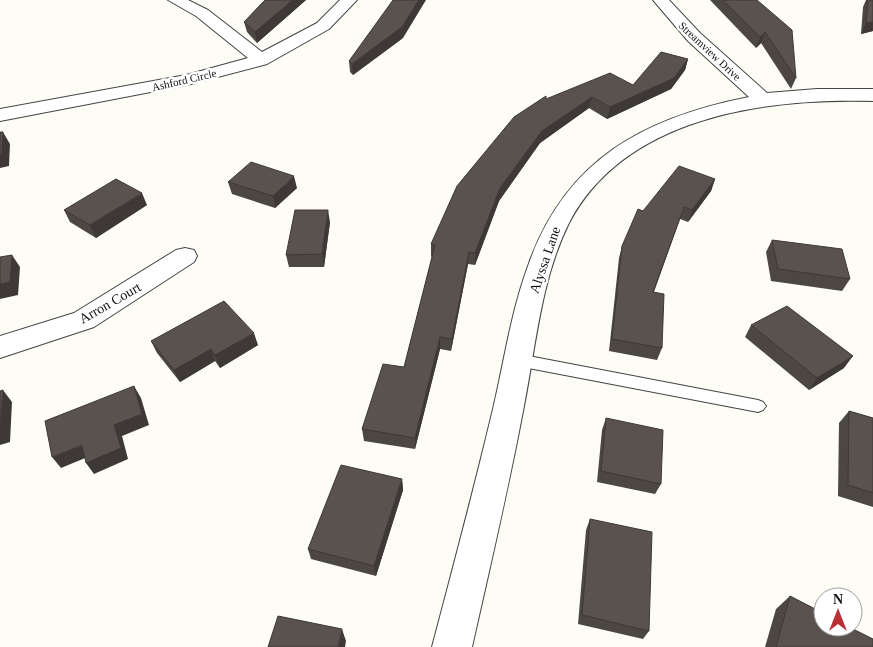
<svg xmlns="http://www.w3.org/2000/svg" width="873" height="647" viewBox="0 0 873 647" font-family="'Times New Roman',serif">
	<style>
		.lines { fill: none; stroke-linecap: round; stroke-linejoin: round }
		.service-casing { stroke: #444; stroke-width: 2 }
		.minor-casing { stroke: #444; stroke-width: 2 }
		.service { fill: #fff; fill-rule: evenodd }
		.minor { fill: #fff; fill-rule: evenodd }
		.wall { fill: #4d4743 }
		.shaded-wall { fill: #3e3937 }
		.building { fill: #59524e; stroke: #3e3937 }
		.labels { text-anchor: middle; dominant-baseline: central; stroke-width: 5; stroke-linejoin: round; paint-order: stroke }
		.far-street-label { font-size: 11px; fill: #111; stroke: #fff }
		.street-label { font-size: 14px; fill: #111; stroke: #fff }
	</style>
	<rect width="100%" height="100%" fill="#fefdf5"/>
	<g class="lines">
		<defs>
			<path id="service" d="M518,354L758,400L763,402L766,406L763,410L758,412L518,366L513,364L511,360L513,356Z"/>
			<path id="minor" d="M168,0H188L208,10L262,52L317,23L340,0H357L329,29L267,64L187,85L0,121V109L186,75L248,58L196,16Z
				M653,0H669L700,33L767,93L817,89H873V101C766,98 625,116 569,223C541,279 536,345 524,406C509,486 490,567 472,647H432C453,568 474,489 493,409C504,362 511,312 528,266C565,160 643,118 749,97L688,41Z
				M185,248L194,250L197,256L194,262L94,327L0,358V336L74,313L176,250Z"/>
		</defs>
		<use href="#service" class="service-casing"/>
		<use href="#minor" class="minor-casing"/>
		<use href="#service" class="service"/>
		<use href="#minor" class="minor"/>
	</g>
	<path class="wall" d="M265,0H306L257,43L247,32L244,22Z
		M710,0H757L796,78L791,89L761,43L756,48Z
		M866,0H873V31L861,34L863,7Z
		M403,38L353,75L350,72L349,61Z
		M688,59L685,70L671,89L607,119L589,108L540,143L499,201L475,265L468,264L451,351L440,349L415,449L364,441L362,429L404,367L432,257L431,256V244L546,99L633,85Z
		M715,179L711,191L688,222L680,219L654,292L662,348L657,360L609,351L619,258L622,246L643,211Z
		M228,182L297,188L275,208L232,194Z
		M147,205L96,238L70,222L64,210Z
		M330,222L324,267H289L286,255Z
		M772,240L850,279L842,291L771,281L766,252Z
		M751,325L844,368L809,390L745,337Z
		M151,341L258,345L220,368L215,361L180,382L157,353Z
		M849,411L873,418V507L838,496L839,423Z
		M606,418L661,484L655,494L597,482L602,430Z
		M402,479L403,490L376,576L311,559L308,549Z
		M590,519L649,631L643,639L578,624L586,530Z
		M790,596L873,647H765L776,609Z"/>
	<path class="shaded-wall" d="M293,0H306L257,43L255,32Z
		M419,0H426L403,38L353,75L352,64Z
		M873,22V31L861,34L866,23Z
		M765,32L761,43L756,48L760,37Z
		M688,59L685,70L671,89L607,119L610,107Z
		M592,97L589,108L540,143L499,201L475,265V253L500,188L542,131Z
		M3,132L10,144L9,166L0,168V154Z
		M294,176L297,188L275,208L273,196Z
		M715,179L711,191L688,222L692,210Z
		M142,193L147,205L96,238L90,225Z
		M328,210L330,222L324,267L322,254Z
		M469,252L468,264L451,351L452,339Z
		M12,255L20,267L18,295L0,299V284Z
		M254,333L258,345L220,368L215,355Z
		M440,337V349L415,449V438Z
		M211,349L215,361L180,382L174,370Z
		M853,356L844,368L809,390L817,378Z
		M134,386L141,398L149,425L122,436L128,459L94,474L86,463Z
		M3,390L12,402L10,442L0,445V430Z
		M82,445L90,456L61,468L52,457Z
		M402,479L403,490L376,576L374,566Z
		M342,629L346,641L345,647H338Z"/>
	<path class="building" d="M265,0H293L255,32L244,22Z
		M393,0H419L402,27L352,64L349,61Z
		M723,0H757L792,30L796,78L765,32L760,37Z
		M868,0H873V22L866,23Z
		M661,52L688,59L674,78L610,107L592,97L542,131L500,188L475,253L469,252L452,339L440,337L415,438L362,429L383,364L404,367L435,245L431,244L457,186L514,117L546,96V99L610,73L633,85Z
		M0,132H3L2,154H0Z
		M251,162L294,176L273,196L228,182Z
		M679,166L715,179L692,210L684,207L653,292L664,294L662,348L612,339L622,246L638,209L643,211Z
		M116,179L142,193L90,225L64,210Z
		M295,210H328L322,254L286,255Z
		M772,240L842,249L850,279L778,269Z
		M12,255L10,282L0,284V257Z
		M224,301L254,333L215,355L211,349L174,370L151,341Z
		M787,306L853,356L817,378L751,325Z
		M134,386L142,414L114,425L121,448L86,463L82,445L52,457L45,421Z
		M3,390L0,430V391Z
		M849,411L873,418V493L848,485Z
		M606,418L663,430L661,484L601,471Z
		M341,465L402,479L374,566L308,549Z
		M590,519L652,532L649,631L582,615Z
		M790,596L823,613V627H849L873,639V647H776Z
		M278,616L342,629L338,647H268Z"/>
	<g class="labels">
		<g class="far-street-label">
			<text transform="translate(710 51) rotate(43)">Streamview Drive</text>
			<text transform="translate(184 80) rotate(-13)">Ashford Circle</text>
		</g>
		<g class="street-label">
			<text transform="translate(545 260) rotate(-71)">Alyssa Lane</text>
			<text transform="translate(110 303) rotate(-30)">Arron Court</text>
		</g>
	</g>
	<g transform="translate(838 612)"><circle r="24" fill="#ffffff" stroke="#a0a0a0"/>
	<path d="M0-4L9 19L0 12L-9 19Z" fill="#ba3036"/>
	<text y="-8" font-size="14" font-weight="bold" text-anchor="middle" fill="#111111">N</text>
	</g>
</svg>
